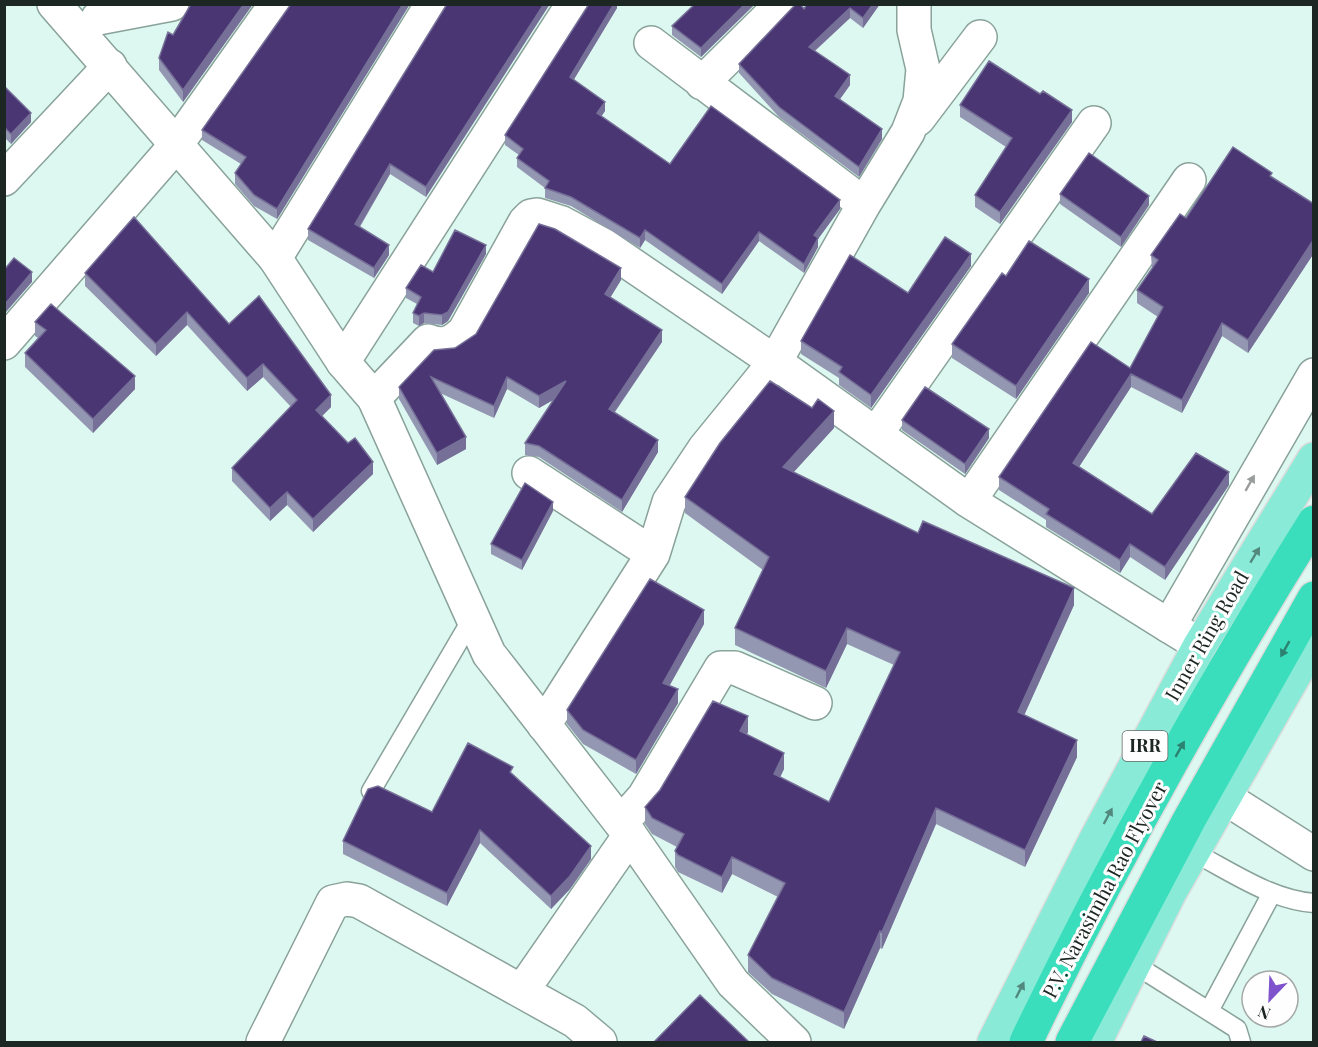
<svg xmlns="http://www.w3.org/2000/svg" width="1318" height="1047" font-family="'Playfair Display',serif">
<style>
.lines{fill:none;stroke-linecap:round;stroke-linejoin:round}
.service-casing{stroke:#89a29a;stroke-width:21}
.minor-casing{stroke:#89a29a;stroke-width:36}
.tertiary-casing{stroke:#89a29a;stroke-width:36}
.primary-casing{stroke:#dbdcdc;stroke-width:36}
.motorway-casing{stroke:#dbdcdc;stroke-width:36}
.service{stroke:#fff;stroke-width:18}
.minor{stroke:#fff;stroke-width:33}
.tertiary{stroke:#fff;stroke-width:33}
.primary{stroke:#89ebd7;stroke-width:33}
.motorway{stroke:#3bdebc;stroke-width:33}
.wall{fill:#9497b2}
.shaded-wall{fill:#767098}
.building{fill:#4a3673;stroke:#767098;stroke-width:1.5}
.oneway{fill:#999d9c}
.oneway2{fill:#52887d}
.oneway3{fill:#2c8270}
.labels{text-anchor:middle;stroke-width:6;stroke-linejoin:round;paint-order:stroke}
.shield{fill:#fefefe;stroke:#606765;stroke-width:1.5}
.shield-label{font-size:18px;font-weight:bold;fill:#1c2623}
.street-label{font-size:20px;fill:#1c2623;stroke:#fefefe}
</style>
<rect width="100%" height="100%" fill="#ddf8f0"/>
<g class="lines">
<defs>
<path id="service" d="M371,791l102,-174
M1193,852c37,19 78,48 121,51
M1134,964l103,65 4,13
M1209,1011l63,-118"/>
<path id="minor" d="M98,18l74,-14
M651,43l213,161
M702,83l80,-79
M918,119l62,-82
M4,179l106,-113
M275,258l157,-254
M4,343l172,-198 100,-141
M343,362l230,-358
M374,398l54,-57c17,6 23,2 36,-9l61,-110 6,-6 6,-1 25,8 41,22 172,117 194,139 200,125
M876,434l218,-311
M529,473l124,81
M969,501l220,-321
M544,725l109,-171 16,-52 36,-54 70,-86 89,-158 44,-72 12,-31 3,-32 -9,-39v-26
M1224,797l90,57
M621,823l23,-26 77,-129h14l80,35
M522,991l108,-156
M263,1042l70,-140 14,-3 12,2 216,120 25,21"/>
<path id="tertiary" d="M54,4l221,254 68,104 31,36 115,256 141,181 103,148 61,59
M1200,645l-31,-19 145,-251"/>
<path id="primary" d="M994,1042l102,-203 104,-194 114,-186
M1095,1042l75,-150 144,-251"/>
<path id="motorway" d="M1026,1042c85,-178 183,-352 288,-520
M1072,1042l117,-222 125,-222"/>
</defs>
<!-- service casing -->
<use href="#service" class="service-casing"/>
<!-- minor casing -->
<use href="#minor" class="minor-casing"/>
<!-- tertiary casing -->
<use href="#tertiary" class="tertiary-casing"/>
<!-- primary casing -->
<use href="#primary" class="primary-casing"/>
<!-- motorway casing -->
<use href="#motorway" class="motorway-casing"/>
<!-- service -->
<use href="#service" class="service"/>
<!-- minor -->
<use href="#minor" class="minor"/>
<!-- tertiary -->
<use href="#tertiary" class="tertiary"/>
<!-- primary -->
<use href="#primary" class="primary"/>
<!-- motorway -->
<use href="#motorway" class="motorway"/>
</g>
<!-- wall -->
<path class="wall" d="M191,4h62l-70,98 -24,-32v-12z
M291,4h119l-133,215 -23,-13 -19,-22v-11l6,-9 -39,-24v-10z
M447,4l-21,193 -36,-23 -30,53 29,28 -15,23 -66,-38v-11z
M617,4v4l-43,71 31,32 -4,5 69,48 170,45 -22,30v8l-14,26 -45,-32 -37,53 -77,-54 -5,8 -69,-42 -26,-8v-10l-28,-21v-9l2,-3 -14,-10v-10z
M695,4h60l-54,53 -29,-22v-9z
M807,4h73l-17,24 -13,-10 -35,33 35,34 -10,14 42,40 -23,38 -80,-60 -40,-44v-9l65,-55z
M4,86l27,36 -20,22 -7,-7z
M960,105l112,17 -72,102 -25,-17v-12l31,-48 -46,-30z
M1272,177l42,27v49l-66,100 -26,-17 -40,77 -51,-26 -52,80 73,47 77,-29 -64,95 -35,-23 -10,16 -74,-46v-7l-47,-30v-13l131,-109 28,-51 -21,-14v-13l15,-21 -1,-14z
M1060,194l89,11 -28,42 -61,-43z
M486,254l-38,67 -6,4 -18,-2 -5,3 -6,-3v-10l4,-9 -11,-6v-10l27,-16z
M971,266l-100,142 -32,-23v-7l-38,-24v-13z
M85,273l144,51 102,83 -9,9 51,58 -60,58 -26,-27 -17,16 -38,-40v-13l59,-61 -28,-30 -16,14 -60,-66 -31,31 -71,-70z
M1006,276l83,17 -73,106 -64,-41v-14z
M621,280l-11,18 52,44 -47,70 43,40 -36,60 -83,-55 -14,-2v-12l29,-44 -15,9 -32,-19 -13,29 -54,-25 26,56 -29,16 -38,-66v-12l56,-39z
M35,322l100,67 -42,44 -68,-66v-14l13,-15 -3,-2z
M902,420l87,18 -24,36 -63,-44z
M834,428l-41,44 125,61 156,72 -50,110 53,42 -52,110 -89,-43 -54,125 -2,-1 -36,81 -72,-35 -24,-22v-17l30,-58 -46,-23 -10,19 -44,-21 -3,-5v-16l2,-4 -25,-13 -7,-10v-17l103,-75 -1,2 37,35 -4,8 49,25 65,-137 -47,-21 -21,44 -91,-43v-17l28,-58 -78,-57v-16z
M553,511l-31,59 -31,-16v-10z
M704,624l-34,61 8,18 -42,71 -53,-30 -16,-20v-14z
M513,775l78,84 -21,30 -19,20 -71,-66 -33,63 -104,-52v-13l89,-29z"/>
<!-- shaded-wall -->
<path class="shaded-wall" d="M244,4h9l-70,98v-12z
M403,4h7l-133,215v-10z
M544,4h6l-124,193v-10z
M614,4h3v4l-47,78v-9z
M745,4h10l-54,53v-9z
M873,4h7l-17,24v-10z
M850,8v10l-41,38v-9z
M850,75v10l-15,21v-10z
M605,102v9l-8,12v-10z
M1072,110v12l-72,102v-12z
M31,113v9l-20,22v-10z
M882,129v10l-23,38v-10z
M390,164v10l-35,60v-10z
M1149,196v9l-28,42v-10z
M840,200v9l-22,30v8l-14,26v-9l10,-29z
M645,230v10l-5,8v-10z
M759,232v9l-37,53v-10z
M1314,239v14l-66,100v-13z
M389,245v10l-15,23v-10z
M486,245v9l-38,67 -6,4v-10z
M971,254v12l-100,142v-13z
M621,268v12l-16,26v-12z
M32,272v10l-26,30v-9z
M1089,279v14l-73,106v-13z
M187,312v13l-31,31v-12z
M424,313v10l-5,3v-10z
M1222,323v13l-40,77v-13z
M662,330v12l-53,78v-11z
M263,364v13l-16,14v-13z
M1131,374v13l-58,89v-13z
M135,376v13l-42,44v-14z
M507,377v12l-13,29v-12z
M566,381v12l-27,15v-12z
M331,395v12l-15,15v-12z
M834,411v17l-51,56v-17z
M989,429v9l-24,36v-10z
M466,437v12l-29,16v-12z
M658,440v12l-36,60v-12z
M373,462v12l-60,58v-13z
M1229,472v13l-64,95v-13z
M287,492v13l-17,16v-13z
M553,502v9l-31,59v-10z
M1130,544v13l-10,16v-13z
M1074,588v17l-56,124v-17z
M704,610v14l-41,73v-14z
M847,628v16l-21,44v-17z
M678,689v14l-42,71v-14z
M748,716v16l-8,15v-16z
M1077,740v17l-52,110v-17z
M784,753v16l-10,21v-16z
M936,808v16l-54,125v-17z
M480,830v13l-33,63v-13z
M591,846v13l-21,30 -19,20v-13z
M732,857v17l-10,19v-16z
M880,931v17l-36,81v-17z"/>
<!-- building -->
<path class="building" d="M191,4h53l-61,86 -24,-32 9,-26 5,3z
M291,4h112l-126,205 -23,-14 -19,-22 11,-16 -44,-27z
M447,4h97l-118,183 -36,-23 -35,60 34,21 -15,23 -66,-39z
M589,4h25l-44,73 35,25 -8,11 73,51 41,-58 129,94 -26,35 4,3 -14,26 -45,-32 -37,52 -77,-54 -5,8 -69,-41 -26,-9 4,-7 -32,-23 6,-9 -18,-14z
M695,4h50l-44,44 -29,-22z
M796,4h4l4,5 3,-5h66l-10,14 -13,-10 -41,39 41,28 -15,21 47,33 -23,38 -80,-60 -40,-43z
M989,61l51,33 3,-3 29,19 -72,102 -25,-17 37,-57 -52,-33z
M4,86l27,27 -20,21 -7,-7z
M1233,147l39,26 -2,3 44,28v35l-66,101 -26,-17 -40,77 -51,-26 -58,89 79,51 44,-61 33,19 -64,95 -35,-23 -10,16 -74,-46 3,-5 -50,-32 92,-135 39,26 33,-61 -26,-17 21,-30 -7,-5 29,-41 6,4z
M1089,153l60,43 -28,41 -61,-43z
M134,217l95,107 30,-28 72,99 -15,15 32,33 7,-5 18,24 -60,57 -26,-27 -17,16 -38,-40 65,-68 -34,-36 -16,14 -60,-66 -31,32 -71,-71z
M539,224l16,5 66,39 -16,26 57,36 -53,79 49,31 -36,60 -83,-54 -14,-3 41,-62 -27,15 -32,-19 -13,29 -63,-29 35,60 -29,16 -38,-66 35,-37 21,-2 21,-14z
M455,230l31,15 -38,67 -6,3 -18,-2 -5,3 -6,-3 8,-16 -15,-9 15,-23 12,7z
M945,237l26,17 -100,141 -32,-23 3,-5 -41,-26 49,-86 58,38z
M1029,241l60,38 -73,107 -64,-42 50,-71 4,3z
M14,258l18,14 -26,31 -2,-1v-32z
M51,304l84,72 -42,43 -68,-66 21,-23 -11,-8z
M770,381l42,27 6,-9 16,12 -51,56 135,66 5,-12 151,67 -56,124 59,28 -52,110 -89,-42 -54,124 -2,-1 -36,81 -72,-34 -24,-23 37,-72 -53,-26 -10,20 -44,-22 -3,-4 9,-17 -32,-16 -7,-11 15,-17 53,-89 35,15 -8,15 44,22 -10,21 55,28 71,-150 -53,-24 -21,43 -91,-43 34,-71 -84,-60 35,-54z
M925,387l64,42 -24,35 -63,-44z
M525,483l28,19 -31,58 -31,-16z
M650,579l54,31 -41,73 15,6 -42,71 -53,-30 -16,-20z
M468,743l45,24 -3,5 81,74 -21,30 -19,20 -71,-66 -33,63 -104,-52 25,-52 10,-3 54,26z
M700,995l49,47h-95z
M1144,1036l13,6h-16z"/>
<!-- one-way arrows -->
<defs><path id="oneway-solid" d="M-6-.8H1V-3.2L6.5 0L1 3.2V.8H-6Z" transform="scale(1.5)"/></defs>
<use class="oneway" href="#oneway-solid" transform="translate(1250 483) rotate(-60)"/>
<g class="oneway2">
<use href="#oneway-solid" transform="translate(1255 555) rotate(-59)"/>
<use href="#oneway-solid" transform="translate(1108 816) rotate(-62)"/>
<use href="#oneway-solid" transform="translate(1020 990) rotate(-63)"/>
</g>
<g class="oneway3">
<use href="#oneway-solid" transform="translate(1285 649) rotate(119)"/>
<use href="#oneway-solid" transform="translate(1180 749) rotate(-60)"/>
</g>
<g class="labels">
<!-- shield labels -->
<rect class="shield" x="1122.5" y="731" width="45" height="30" rx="4.5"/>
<g class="shield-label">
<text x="1145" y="752">IRR</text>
</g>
<!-- street labels -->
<g class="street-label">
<text transform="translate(1207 636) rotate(-60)" y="7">Inner Ring Road</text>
<text transform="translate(1105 890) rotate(-62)" y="7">P.V. Narasimha Rao Flyover</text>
</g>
</g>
<!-- border -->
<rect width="1318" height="1047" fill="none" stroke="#1c2623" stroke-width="12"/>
<!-- north arrow -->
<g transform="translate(1270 999) rotate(203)"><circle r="28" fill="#fefefe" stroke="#a4a8a6" stroke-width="1.5"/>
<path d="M0-4.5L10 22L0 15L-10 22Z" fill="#7f53cc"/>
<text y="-9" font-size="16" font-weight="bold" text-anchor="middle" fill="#1c2623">N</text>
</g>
</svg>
